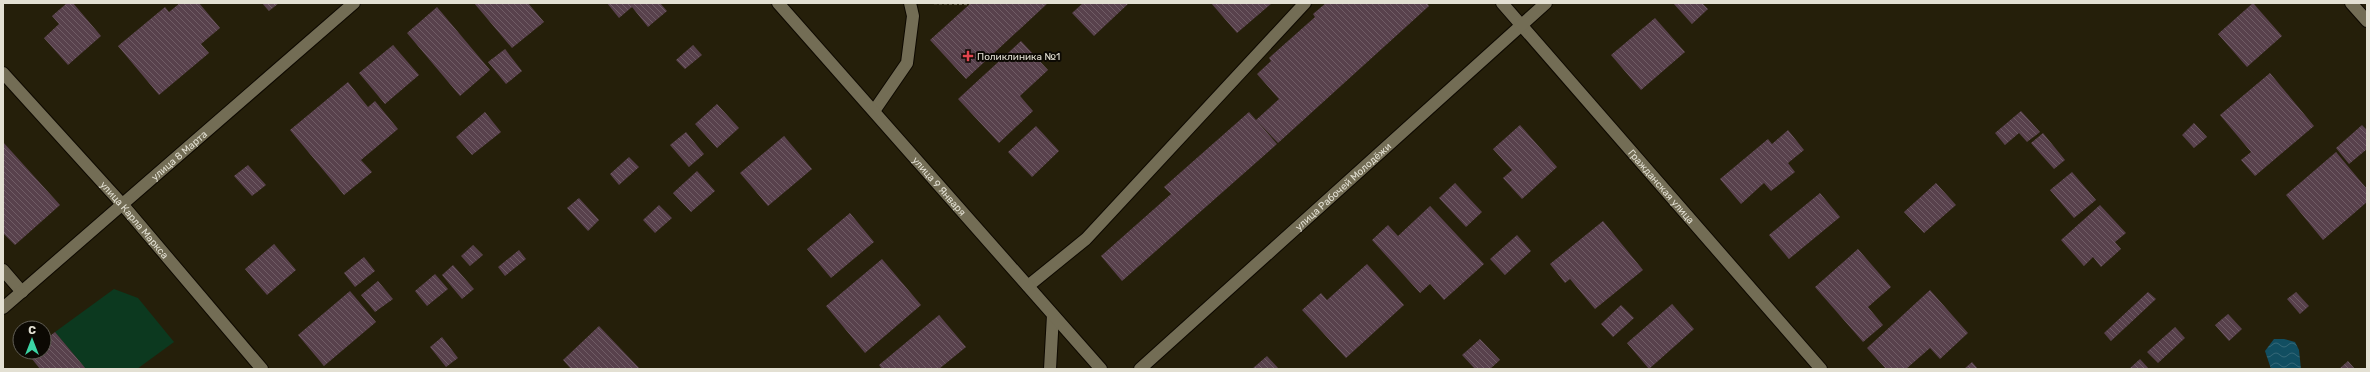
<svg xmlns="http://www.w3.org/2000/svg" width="2370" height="372" font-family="Rubik,sans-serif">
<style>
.green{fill:#0c391f}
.water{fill:url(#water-waves)}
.building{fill:url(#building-back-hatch)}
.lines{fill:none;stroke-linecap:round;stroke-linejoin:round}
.lane-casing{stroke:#0e0900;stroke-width:14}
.street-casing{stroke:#0e0900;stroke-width:14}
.secondary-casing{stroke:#0e0900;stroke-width:14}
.path{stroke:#6b6654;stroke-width:2.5;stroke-dasharray:3 2;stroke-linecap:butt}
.lane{stroke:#736d55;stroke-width:12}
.street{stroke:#736d55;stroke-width:12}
.secondary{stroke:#736d55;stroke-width:12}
.health-dot{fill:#e0444e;stroke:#0c0903;stroke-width:1.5}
.labels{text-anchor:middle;stroke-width:4;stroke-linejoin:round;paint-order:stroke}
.poi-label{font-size:10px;fill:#e3e0d3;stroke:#0c0903;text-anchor:start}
.street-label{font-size:10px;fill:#e3e0d3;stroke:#0c0903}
</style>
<defs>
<pattern id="water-waves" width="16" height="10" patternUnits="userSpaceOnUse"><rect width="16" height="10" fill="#114e61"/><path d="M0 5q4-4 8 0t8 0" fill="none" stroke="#346777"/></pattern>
<pattern id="building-back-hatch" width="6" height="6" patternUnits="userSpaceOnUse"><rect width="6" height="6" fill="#58414c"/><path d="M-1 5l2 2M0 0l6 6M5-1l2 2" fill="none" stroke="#705c65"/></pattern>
</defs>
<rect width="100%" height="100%" fill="#251f0a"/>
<!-- green -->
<path class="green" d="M114,289l24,9 36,44 -37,27h-51l-31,-37z"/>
<!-- water -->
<path class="water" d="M2274,339h10l11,3 4,8 2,19h-30l-6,-18z"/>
<!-- building -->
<path class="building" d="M67,3h6l28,33 -33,29 -24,-27 15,-14 -7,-8z
M180,3h19l21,25 -19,16 8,9 -50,42 -41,-49 47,-39 4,5z
M262,3h17l-10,8z
M474,3h54l16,19 -32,26z
M607,3h53l7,8 -19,16 -16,-20 -13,11z
M971,3h77l-82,76 -36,-39z
M1083,3h46l-35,33 -22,-23z
M1211,3h61l-35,30z
M1326,3h101l2,3 -151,137 -22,-23 23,-21 -22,-25 14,-13 -2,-3 46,-41 -2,-3z
M1673,3h29l6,6 -16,15z
M2253,3l29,33 -35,31 -29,-33z
M437,7l53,63 -30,26 -53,-63z
M1655,18l30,34 -44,38 -30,-35z
M1021,41l27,29 -28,26 13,15 -34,32 -41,-44z
M393,45l26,30 -34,29 -26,-31z
M693,45l9,10 -17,14 -9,-9z
M505,49l17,22 -16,13 -18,-22z
M2270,73l44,53 -59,50 -14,-16 10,-8 -31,-37z
M348,82l20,25 7,-6 23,28 -37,31 11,12 -28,23 -54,-65z
M717,104l22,24 -22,20 -22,-24z
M2021,111l19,21 -13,10 -8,-9 -14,12 -10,-12z
M485,112l16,20 -29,23 -16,-18z
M1249,112l28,32 -155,137 -21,-25 70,-62 -7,-7z
M2194,123l13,14 -13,11 -12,-13z
M1520,125l37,42 -35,32 -19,-21 9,-8 -19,-21z
M2362,125l5,5v19l-18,15 -13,-16z
M1036,126l23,25 -27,26 -24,-25z
M1788,130l16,20 -16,13 7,9 -24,19 -7,-8 -23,21 -21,-25 48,-40 4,5z
M686,132l18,22 -15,13 -19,-22z
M2043,133l22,27 -11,9 -23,-26z
M784,136l28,33 -44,37 -28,-33z
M3,142l57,63 -45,40 -12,-12z
M2336,152l31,37v13l-44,38 -37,-45z
M629,157l10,10 -20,18 -9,-11z
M248,165l18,20 -14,11 -18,-20z
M697,171l18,20 -24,21 -18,-19z
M2072,172l24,28 -22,18 -24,-28z
M1455,183l27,29 -16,15 -27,-29z
M1936,183l20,22 -32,28 -20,-21z
M1820,193l20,24 -51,42 -20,-24z
M579,198l20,22 -11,11 -21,-23z
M659,205l13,13 -17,15 -12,-13z
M2100,205l26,28 -11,9 6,7 -20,18 -8,-10 -9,9 -23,-26z
M1430,206l54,58 -40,36 -14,-16 -10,9 -48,-53 16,-15 10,11z
M850,213l24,29 -43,36 -24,-29z
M1603,221l40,49 -48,39 -25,-30 -5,4 -15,-19z
M1517,235l14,16 -26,24 -15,-16z
M274,244l22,26 -29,25 -22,-26z
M473,245l10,10 -13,11 -9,-10z
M1858,249l33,38 -23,20 15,18 -20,17 -48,-55z
M519,250l7,9 -21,17 -7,-9z
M364,257l11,14 -20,16 -11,-14z
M882,259l39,46 -56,48 -39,-47z
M1367,264l37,41 -58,53 -44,-48 19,-17 6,7z
M453,265l21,24 -12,10 -20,-24z
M435,274l13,15 -21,17 -12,-15z
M378,281l15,18 -18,13 -14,-17z
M1930,290l38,43 -28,26 -10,-11 -24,21h-20l-19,-21z
M350,291l26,31 -52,44 -26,-31z
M2148,292l8,7 -45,42 -7,-8z
M2296,292l13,14 -9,8 -13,-15z
M1672,304l22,25 -45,40 -22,-26z
M1621,305l13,13 -21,19 -12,-13z
M2228,314l14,15 -13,12 -14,-16z
M939,315l27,32 -27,22h-57l-3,-4z
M599,326l41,43h-69l-8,-9z
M2175,327l10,11 -27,25 -11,-11z
M55,332l31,37h-46l-12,-15 3,-2h13v-11z
M442,337l16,21 -12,9 -16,-20z
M1480,339l20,21 -10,9h-15l-13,-14z
M1267,356l12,13h-27z
M2140,359l9,10h-20z
M2348,361l7,8h-16z
M1972,362l6,7h-14z"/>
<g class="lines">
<defs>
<path id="lane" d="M874,111l33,-48 6,-47 -3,-13
M3,270l19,22
M1028,286l58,-47 219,-236"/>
<g id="street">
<path id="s1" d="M1502,3l319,366"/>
<path id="s2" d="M3,308l351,-305"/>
<path d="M1050,369l3,-54"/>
<path id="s3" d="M1140,369l406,-366"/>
</g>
<g id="secondary">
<path id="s4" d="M778,3l323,366"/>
<path d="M2351,3l16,18"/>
<path id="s5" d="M3,73l119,131 140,165"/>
</g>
</defs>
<!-- lane casing -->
<use href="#lane" class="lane-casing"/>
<!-- street casing -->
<use href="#street" class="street-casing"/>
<!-- secondary casing -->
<use href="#secondary" class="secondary-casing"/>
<!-- path -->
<path class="path" d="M934,3l36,1"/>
<!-- lane -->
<use href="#lane" class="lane"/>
<!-- street -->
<use href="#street" class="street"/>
<!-- secondary -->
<use href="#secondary" class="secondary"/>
</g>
<!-- markers -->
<path class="health-dot" d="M966 50h4v4h4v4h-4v4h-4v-4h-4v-4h4z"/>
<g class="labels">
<!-- poi labels -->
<g class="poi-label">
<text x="977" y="60">Поликлиника №1</text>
</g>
<!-- street labels -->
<g class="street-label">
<text dy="4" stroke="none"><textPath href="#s2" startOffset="233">улица 8 Марта</textPath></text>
<text dy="4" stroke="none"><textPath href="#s4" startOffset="244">улица 9 Января</textPath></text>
<text dy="4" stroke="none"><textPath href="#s3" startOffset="273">улица Рабочей Молодёжи</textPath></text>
<text dy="4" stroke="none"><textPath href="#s1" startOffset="243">Гражданская улица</textPath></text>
<text dy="4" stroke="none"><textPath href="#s5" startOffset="197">улица Карла Маркса</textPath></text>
</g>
</g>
<!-- border -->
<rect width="2370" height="372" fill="none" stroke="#e3e0d3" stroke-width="8"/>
<!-- north arrow -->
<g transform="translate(32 340)"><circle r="19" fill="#0c0903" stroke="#625f56"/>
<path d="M0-3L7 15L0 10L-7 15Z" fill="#3bd4a4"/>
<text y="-6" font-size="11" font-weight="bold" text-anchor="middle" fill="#e3e0d3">С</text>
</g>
</svg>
